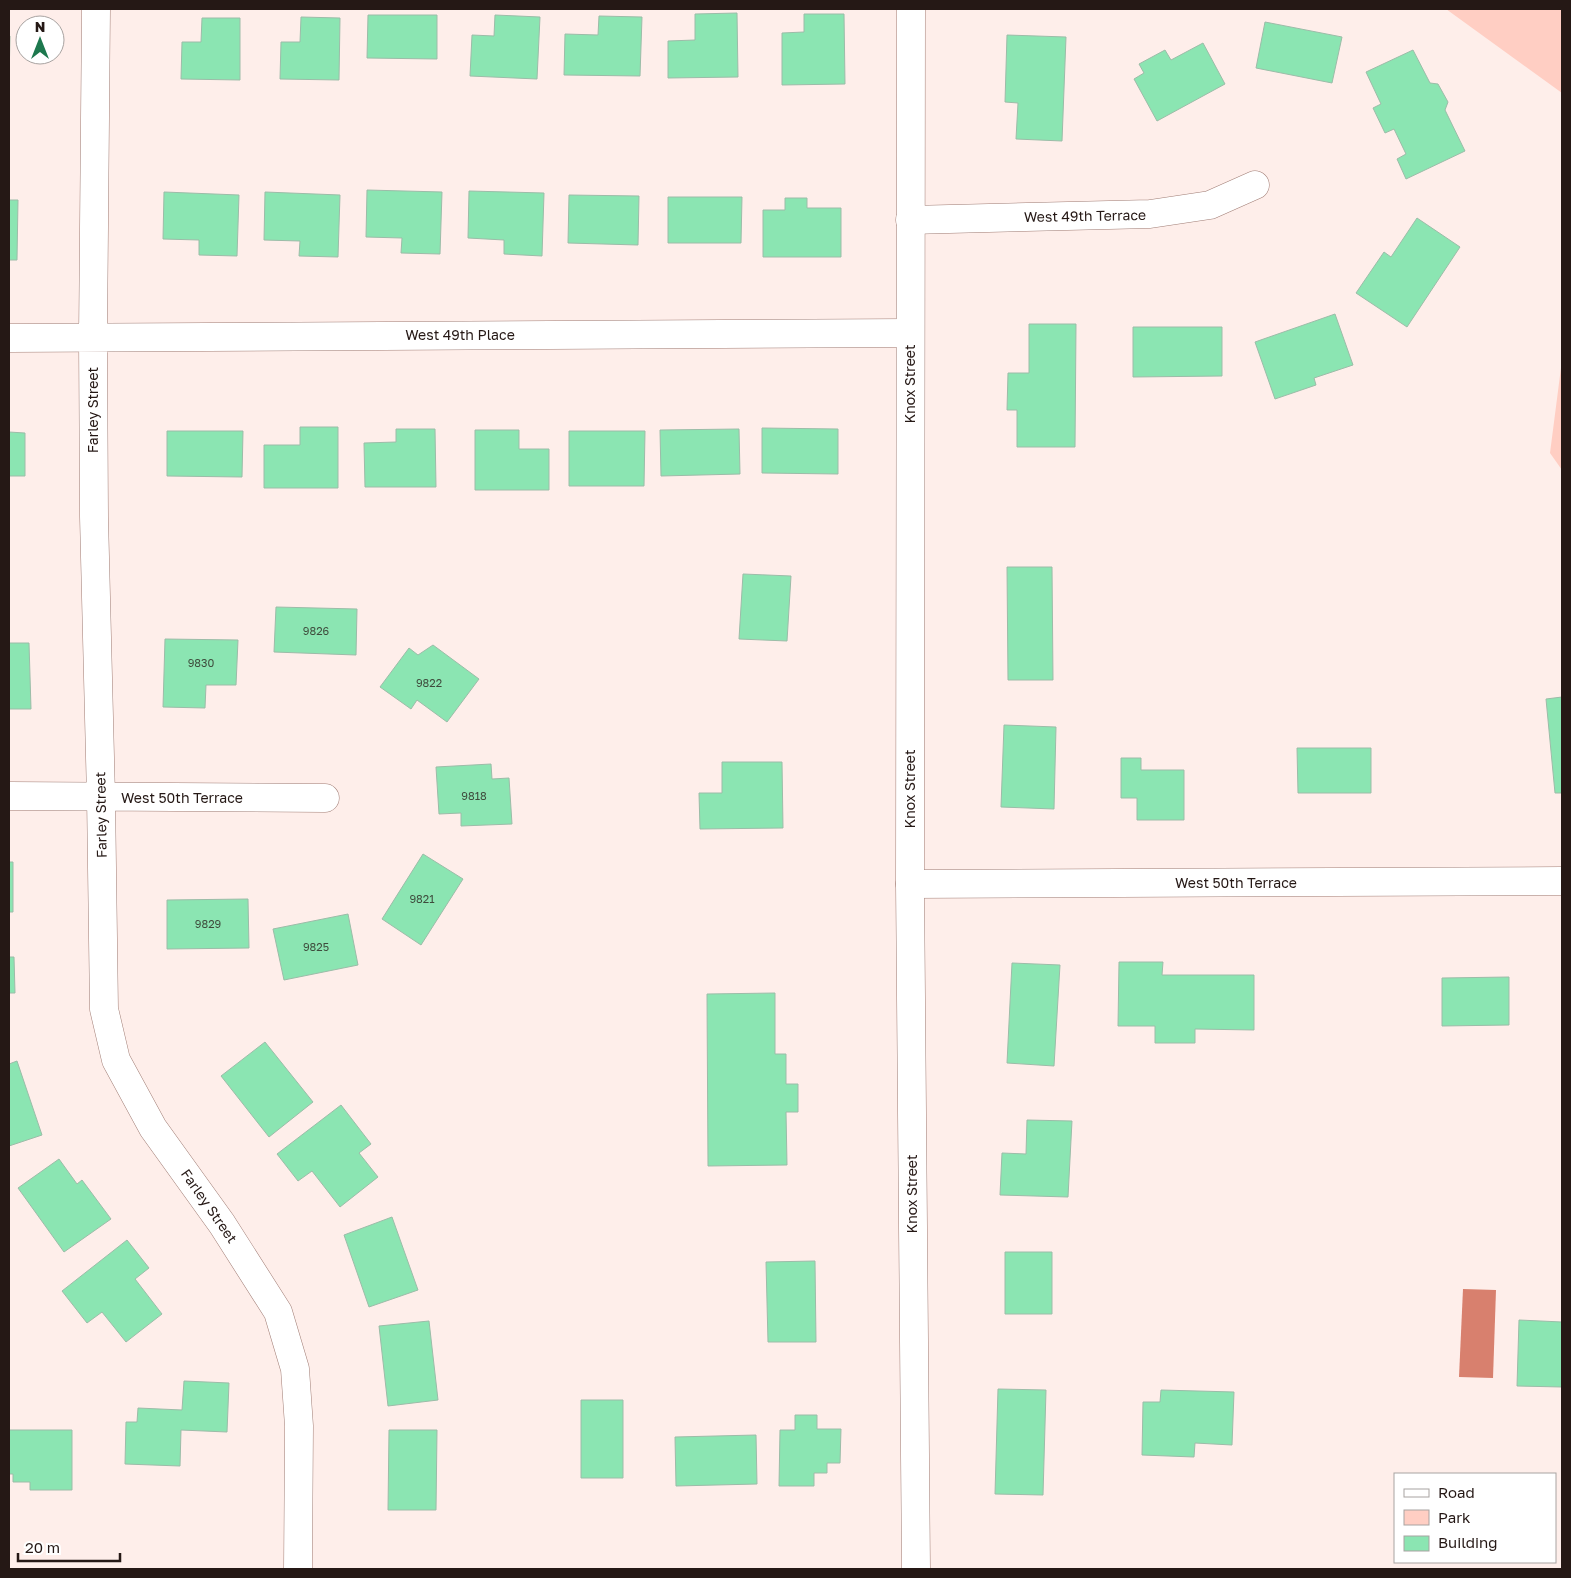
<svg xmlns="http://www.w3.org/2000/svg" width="1571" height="1578" font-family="'Golos Text',sans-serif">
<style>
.green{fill:#ffcec3}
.water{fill:#d8806e}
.building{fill:#8be5b2;stroke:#9cbca8}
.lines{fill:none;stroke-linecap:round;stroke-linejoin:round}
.minor-casing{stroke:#a07d75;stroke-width:29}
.tertiary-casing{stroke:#a07d75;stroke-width:29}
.minor{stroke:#fff;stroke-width:28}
.tertiary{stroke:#fff;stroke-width:28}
.labels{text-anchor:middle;stroke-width:5;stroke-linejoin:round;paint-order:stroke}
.number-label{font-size:11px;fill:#3e4b3c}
.street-label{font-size:14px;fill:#251815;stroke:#fff}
</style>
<rect width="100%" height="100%" fill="#feeeea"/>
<!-- green -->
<path class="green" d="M1446,9h116v84z
M1562,360v110l-12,-17z"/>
<!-- water -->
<path class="water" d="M1463,1289l33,1 -3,88 -34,-1z"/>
<!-- building -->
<path class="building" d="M737,13l1,64 -70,1v-37l27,-1v-26z
M804,14h40l1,70 -63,1v-52l22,-1z
M368,15h69v44l-70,-1z
M495,15l45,2 -3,62 -67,-3 2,-41 22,1z
M599,16l43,1 -2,59 -76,-1 1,-41 33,1z
M301,17l39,1 -1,62 -59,-1 1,-37h19z
M202,18h38v62l-59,-1 1,-37h19z
M1265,22l77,15 -10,46 -76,-15z
M1007,35l59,2 -4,104 -46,-2 2,-36 -13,-1z
M9,36h1l-1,43z
M1203,43l22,41 -68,37 -23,-42 10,-6 -5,-9 26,-14 6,10z
M1413,50l17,33 8,1 10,18 -3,8 20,41 -59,28 -9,-20 9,-5 -12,-25 -9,4 -12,-25 8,-4 -15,-32z
M367,190l75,2 -2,62 -39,-1 1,-15 -36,-1z
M469,191l75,2 -2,63 -38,-2v-14l-36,-2z
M164,192l75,3 -2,61 -38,-1v-15l-36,-1z
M265,192l75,3 -2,62 -39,-1 1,-15 -36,-1z
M569,195l70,1 -1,49 -70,-2z
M668,197h74l-1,46h-73z
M785,198h22v10h34v49h-78v-47h22z
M9,200h9l-1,60h-8z
M1417,218l43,29 -53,80 -51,-34 28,-41 7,5z
M1335,314l18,51 -39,13 2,7 -41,14 -20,-57z
M1029,324h47l-1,123h-58v-37h-10l1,-37h21z
M1133,327h89v49l-89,1z
M300,427h38v61h-74v-43h36z
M762,428l76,1v45l-76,-1z
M396,429h39l1,58h-71l-1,-44 32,-1z
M739,429l1,45 -79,2 -1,-46z
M475,430h44v19h30v41h-74z
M167,431h76l-1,46 -75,-1z
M569,431h76l-1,55h-75z
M9,432l16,1v43h-16z
M1007,567h45l1,113h-45z
M743,574l48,2 -4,65 -48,-2z
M276,607l81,2 -1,46 -82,-3z
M165,639l73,1 -2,45h-30l-1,23 -42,-1z
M9,643h20l2,66h-22z
M433,645l46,34 -32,43 -30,-22 -6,9 -31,-22 29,-39 9,7z
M1562,697v96h-7l-9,-94z
M1004,725l52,2 -2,82 -53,-2z
M1297,748h74v45h-73z
M1121,758h20v12h43v50h-47v-22h-16z
M722,762h60l1,66 -83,1 -1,-36h23z
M491,764l1,15 17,-1 3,46 -51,2v-13l-22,1 -3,-47z
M423,854l40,25 -42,66 -39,-26z
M9,862h4v50h-4z
M248,899l1,49 -82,1v-49z
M348,914l10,51 -74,15 -11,-51z
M9,957h5l1,36h-6z
M1119,962h44l-1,13h92v55l-59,-1v14h-40v-17h-37z
M1012,963l48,2 -6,101 -47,-3z
M1509,977v48l-67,1v-48z
M775,993v61h11v30h12v28h-12l1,53 -79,1 -1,-172z
M265,1042l48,60 -44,35 -48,-61z
M17,1061l25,74 -33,11v-82z
M341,1105l30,39 -12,9 19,24 -38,30 -28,-36 -14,10 -21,-27z
M1027,1120l45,1 -4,76 -68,-2 2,-42 24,1z
M59,1159l18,25 5,-4 29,39 -47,33 -46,-64z
M392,1217l26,73 -49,17 -25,-72z
M127,1240l22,28 -14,11 27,35 -36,28 -24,-30 -15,11 -25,-32z
M1005,1252h47v62h-47z
M815,1261l1,81h-48l-2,-80z
M1519,1320l43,2v65l-45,-1z
M429,1321l9,79 -50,6 -9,-80z
M184,1381l45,2 -2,49 -46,-2 -1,36 -55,-2 1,-42h11l1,-14 44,2z
M998,1389l48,1 -3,105 -48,-1z
M1161,1390l73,2 -2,53 -37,-2 -1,14 -52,-2 1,-53h17z
M581,1400h42v78h-42z
M795,1415h22v14h24l-1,34h-13v10h-13v13h-35l1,-56h15z
M9,1430h63v60h-42v-8h-17v-8h-4z
M389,1430h48l-1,80h-48z
M756,1435l1,49 -81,2 -1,-49z"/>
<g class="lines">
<defs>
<path id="minor" d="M96,9l-3,328 1,180 7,280 3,212 12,51 37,68 69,96 56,88 17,57 4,57 -1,143
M910,220l240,-6 60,-9 45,-20
M9,338l901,-5
M9,796l316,2
M910,884l652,-3"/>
<path id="tertiary" d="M911,9l-1,875 6,685"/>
</defs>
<!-- minor casing -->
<use href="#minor" class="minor-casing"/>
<!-- tertiary casing -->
<use href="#tertiary" class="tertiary-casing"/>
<!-- minor -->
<use href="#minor" class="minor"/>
<!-- tertiary -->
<use href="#tertiary" class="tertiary"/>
</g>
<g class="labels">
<!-- number labels -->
<g class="number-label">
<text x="316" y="635">9826</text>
<text x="201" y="667">9830</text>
<text x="429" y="687">9822</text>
<text x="474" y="800">9818</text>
<text x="422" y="903">9821</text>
<text x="208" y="928">9829</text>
<text x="316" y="951">9825</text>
</g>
<!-- street labels -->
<g class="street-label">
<text transform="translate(1085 216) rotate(-1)" y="5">West 49th Terrace</text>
<text x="460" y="340">West 49th Place</text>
<text transform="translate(910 384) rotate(-90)" y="5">Knox Street</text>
<text transform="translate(93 410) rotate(-90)" y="5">Farley Street</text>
<text transform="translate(910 789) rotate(-90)" y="5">Knox Street</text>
<text x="182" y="803">West 50th Terrace</text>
<text transform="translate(101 815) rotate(-91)" y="5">Farley Street</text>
<text x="1236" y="888">West 50th Terrace</text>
<text transform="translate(912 1194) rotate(-90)" y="5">Knox Street</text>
<text transform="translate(209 1206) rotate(55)" y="5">Farley Street</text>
</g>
</g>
<!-- border -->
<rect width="1571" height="1578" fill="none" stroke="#251815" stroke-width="20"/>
<!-- legend -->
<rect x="1394" y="1473" width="162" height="90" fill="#ffffff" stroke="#a8a3a1"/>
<rect x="1404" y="1489" width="25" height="8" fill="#ffffff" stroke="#a8a3a1"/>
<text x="1438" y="1498" font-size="15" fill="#251815">Road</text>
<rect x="1404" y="1510" width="25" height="15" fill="#ffcec3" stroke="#a8a3a1"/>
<text x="1438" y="1523" font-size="15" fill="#251815">Park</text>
<rect x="1404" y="1536" width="25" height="15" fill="#8be5b2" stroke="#a8a3a1"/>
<text x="1438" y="1548" font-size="15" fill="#251815">Building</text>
<!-- north arrow -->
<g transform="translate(40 40)"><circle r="24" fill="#ffffff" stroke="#a8a3a1"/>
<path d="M0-4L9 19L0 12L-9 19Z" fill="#1d784e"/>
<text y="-8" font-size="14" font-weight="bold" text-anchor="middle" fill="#251815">N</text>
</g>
<!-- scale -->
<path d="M18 1553v8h102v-8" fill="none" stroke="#251815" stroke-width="2.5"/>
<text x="25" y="1553" font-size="15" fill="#251815" stroke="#ffffff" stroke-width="4" paint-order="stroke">20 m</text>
</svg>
